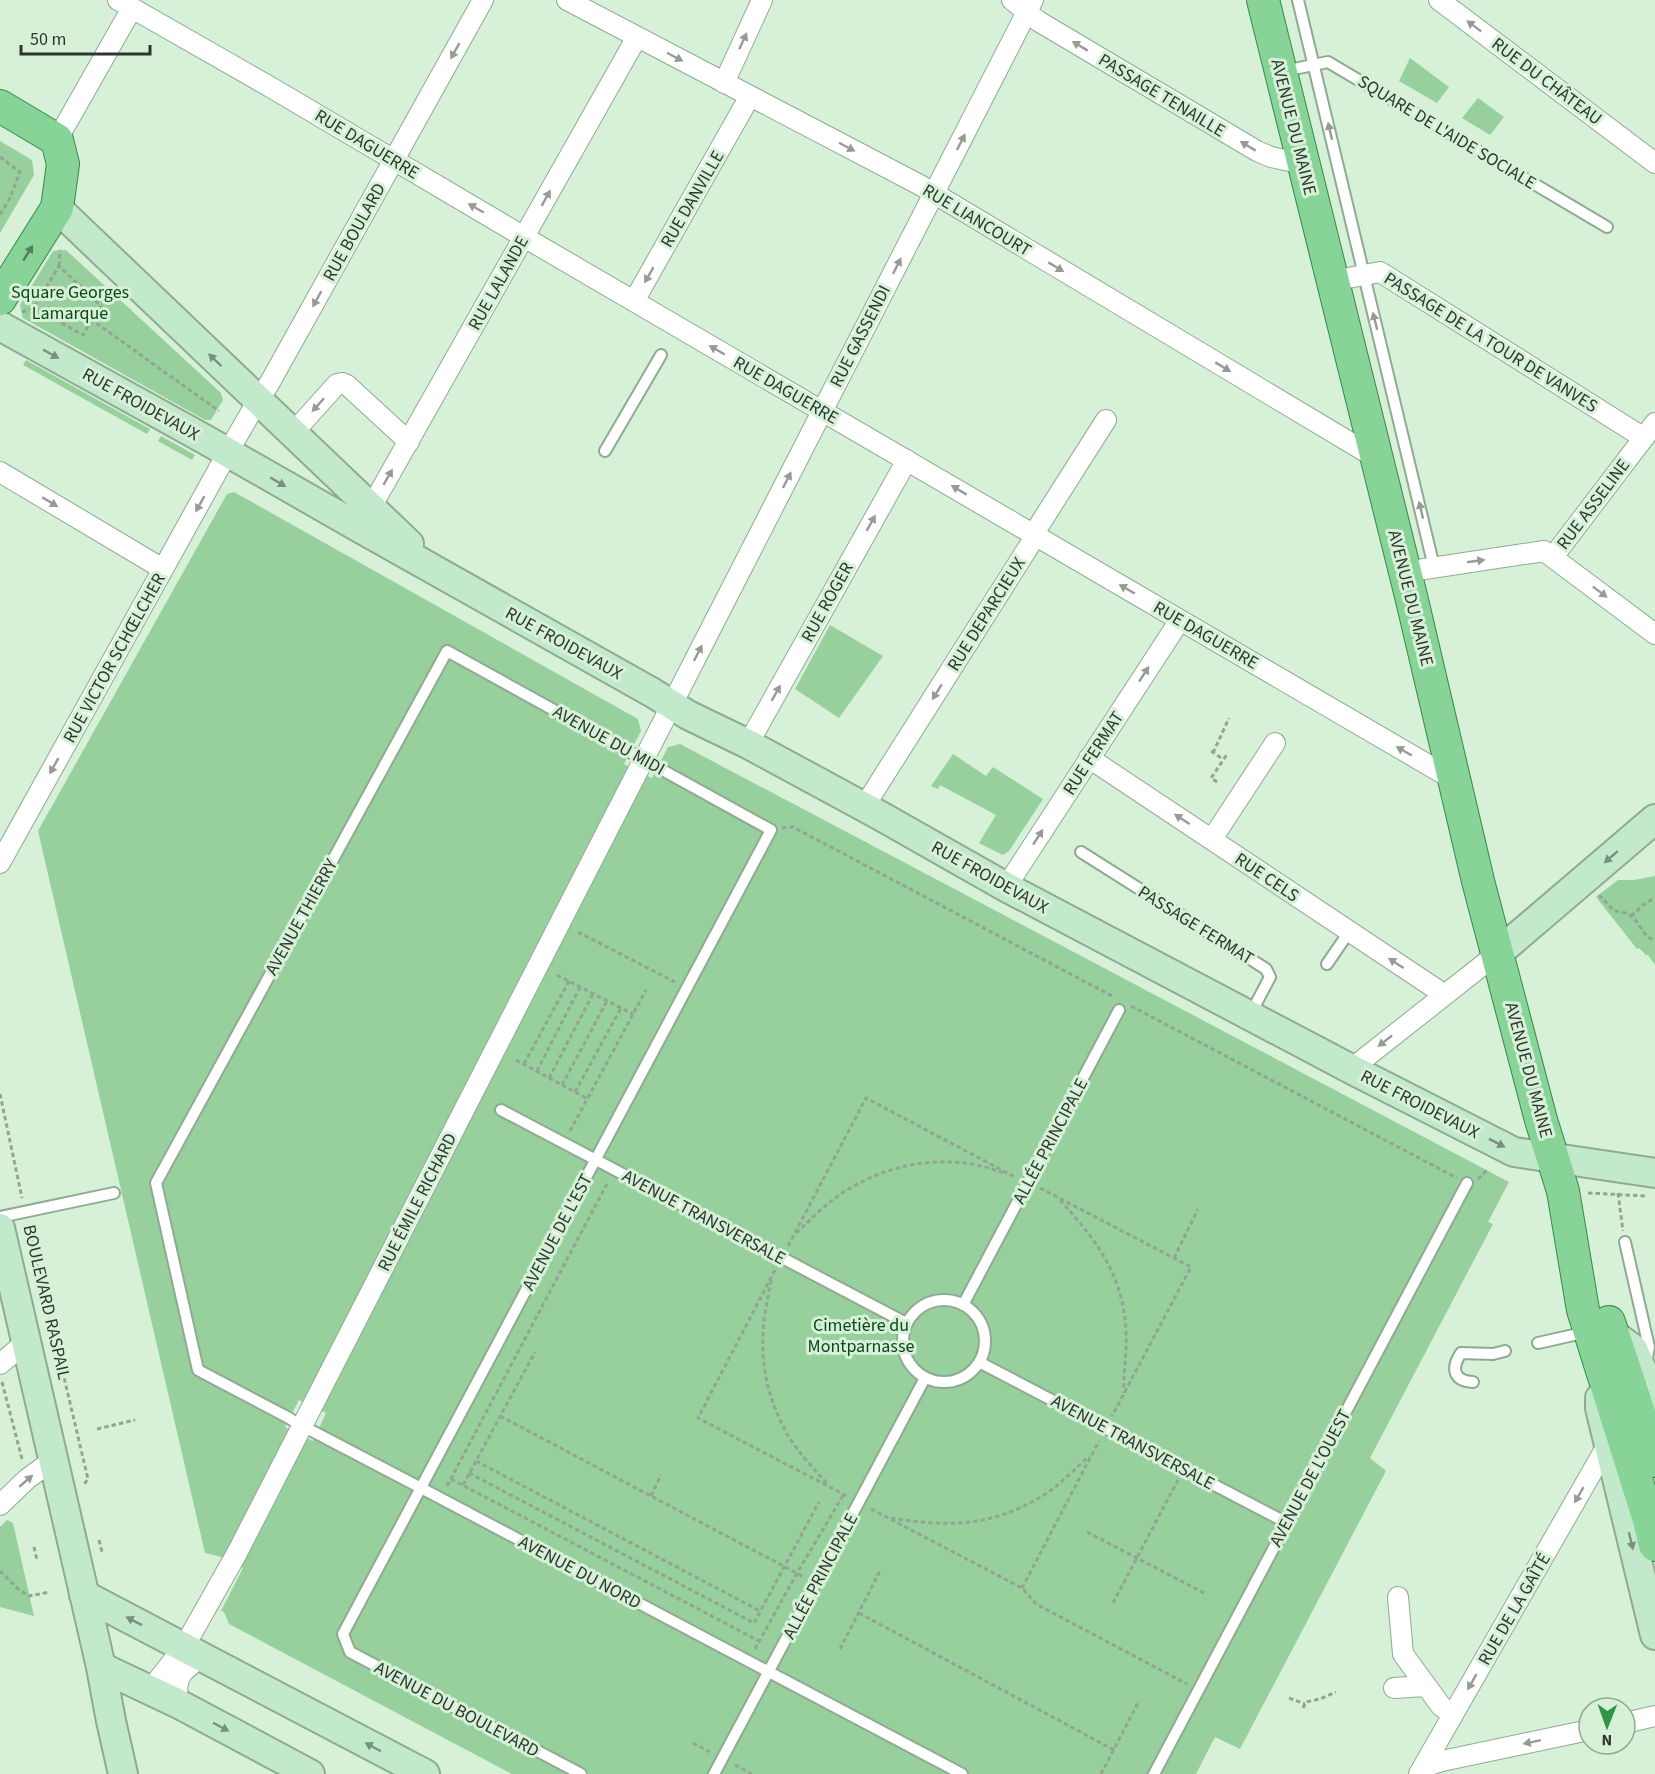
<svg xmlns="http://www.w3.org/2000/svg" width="1655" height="1774" font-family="'Source Sans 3',sans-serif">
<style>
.green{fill:#97d09d}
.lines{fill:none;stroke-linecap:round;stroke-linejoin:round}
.lane-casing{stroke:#90aa92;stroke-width:14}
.street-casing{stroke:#90aa92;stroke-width:22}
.secondary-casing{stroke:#90aa92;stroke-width:32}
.primary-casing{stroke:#348947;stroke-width:34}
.path{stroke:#91a593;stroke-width:3;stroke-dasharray:4.5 3;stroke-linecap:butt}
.lane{stroke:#fff;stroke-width:10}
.street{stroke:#fff;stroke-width:20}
.secondary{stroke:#c3e9cc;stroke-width:28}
.primary{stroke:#87d398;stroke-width:32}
.oneway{fill:#969b96}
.oneway2{fill:#567d5e}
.oneway3{fill:#78907d}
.labels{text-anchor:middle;stroke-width:6;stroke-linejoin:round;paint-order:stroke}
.street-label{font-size:18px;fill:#2d372e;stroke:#d6f1d8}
.park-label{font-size:18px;fill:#0c471b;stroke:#d6f1d8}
</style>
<rect width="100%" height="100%" fill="#d6f1d8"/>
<!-- green -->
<path class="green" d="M1410,58l39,29 -12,16 -38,-22z
M1478,98l26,19 -14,18 -28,-17z
M0,141l32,19 2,15 -34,58z
M66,250l155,143 2,7 -12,20h-6l-182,-102 -3,-13 33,-54z
M26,360l124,69 -3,5 -124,-69z
M161,436l34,19 -3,5 -34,-19z
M234,492l404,227 3,12 -17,33 8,5 -325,635 -8,-4 -14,27 7,4 -65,129 -9,-4 -13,-3 -167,-722 189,-337z
M830,625l53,31 -44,62 -44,-29z
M680,744l829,438 -21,40 5,2 -123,234 16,13 -146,278 -25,-12 -19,37h-684l-283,-150 -5,-12 -3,-1 22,-43 -4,-3 66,-128 8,4 13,-28 -8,-4 325,-635 9,4 16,-31z
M953,754l33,22 7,-9 50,32 -34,52 -6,4 -24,-12 17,-28 -56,-30 -2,4 -7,-3z
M1655,876v89l-7,-10h-2l-7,-7 -2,1 -41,-52 22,-17h16z
M7,1520l6,3 21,93 -34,-9v-80z"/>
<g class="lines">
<defs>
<path id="lane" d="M1298,0l136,567
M1284,71l44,-9 279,165
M605,451l56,-96
M1081,852l185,117 4,8 -20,38
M1327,964l22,-32
M501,1110l405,213
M0,1217l114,-24
M1625,1242l24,105 -3,16
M903 1341a41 41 0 1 1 82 0a41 41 0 1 1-82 0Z
M963,1305l156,-295
M1538,1343l49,-11
M979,1362l308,161
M1473,1382c-20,-1 -22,-14 -12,-29l32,1 12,-3
M581,1774l-231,-122 -7,-18c142,-268 286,-536 428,-804l-324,-179 -291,532 42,187 91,48 6,4 126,66 19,10 522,276
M714,1774l211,-396
M1154,1774l313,-591"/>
<path id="street" d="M118,0l154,88 264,156 918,536
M567,0l353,185 456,273
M1012,0l26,21 219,130 14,6 32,7
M1439,0l216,163
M724,83l38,-83
M57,140l75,-132
M1332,281l48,-9 264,166
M634,301l116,-205
M293,433l44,-49 5,-1 5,2 62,57
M0,472l163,97
M365,518l272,-481
M1553,557l102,-134
M1405,572l139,-21 111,83
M748,744l159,-284
M1089,758l356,237
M864,807l167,-264 7,-16 68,-107
M1212,839l63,-96
M0,863l228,-411 30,-52 11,-16 214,-384
M1006,887l174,-267
M1351,1069l147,-116
M0,1364l26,-22
M0,1505l27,-26 26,-19
M1398,1597l5,57 38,52 12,9
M1394,1688l31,-2
M150,1690l34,-43 53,-94 796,-1553
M177,1703c-1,-28 3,-30 24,-46
M1625,1723l30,-7
M1423,1767l19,-6 147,-31
M1419,1774l189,-330"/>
<path id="secondary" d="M57,208l352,336
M0,326l206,114 154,88 293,165 35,22 60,29 131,71 127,72 345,182 163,83 141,21
M1498,953l157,-134
M0,1228l101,439 10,54 12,53
M1613,1334l20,15 22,52
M1600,1398v10l55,227
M84,1595l341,179
M101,1667l76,36 133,71"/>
<path id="primary" d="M1263,0l148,596 67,285 63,239 22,71 20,119 66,210 6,25
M0,106l57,34 6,24 -6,44 -57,91
M1609,1322l46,139"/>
</defs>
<!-- lane casing -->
<use href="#lane" class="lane-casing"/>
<!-- street casing -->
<use href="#street" class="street-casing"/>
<!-- secondary casing -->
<use href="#secondary" class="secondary-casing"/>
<!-- primary casing -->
<use href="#primary" class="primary-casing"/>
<!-- path -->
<path class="path" d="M0,157l20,15 -10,26 -10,17
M59,266l1,-16
M22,312l12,-4
M92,320l-9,15 -49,-27 25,-42 42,40 -9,14 127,91
M1211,751l12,8
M1213,753l16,-35
M1217,782l-6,-4 17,-25
M782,828l11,-1 321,170
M1599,895l15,16c28,1 21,21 41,30
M1631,916l16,-14 8,-4
M578,932l97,50
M557,975l76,39
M1131,1006l326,172
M516,1060l72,39
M524,1064l45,-83
M537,1071l43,-84
M549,1078l44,-84
M562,1085l45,-84
M575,1092l46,-84
M0,1094l22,104
M570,1131l76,-141
M1478,1179l9,-9
M1040,1188l151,79 -79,149
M1588,1193l59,3
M1618,1193l5,38
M1060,1200c37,41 64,76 66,133 1,21 -3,40 -2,60
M28,1225l60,254 -5,7
M796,1233c14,-12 26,-26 42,-37 48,-34 113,-45 168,-22
M788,1246l78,-148 149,79
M1174,1258l24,-49
M775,1270l-77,148 149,78
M771,1280c-3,19 -8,37 -8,56 -2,39 10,78 32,110 10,14 22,26 33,39
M2,1382l20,77
M500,1416l304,161
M97,1429l38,-9
M476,1461l284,150
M469,1473l285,150 65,-121
M451,1479l308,162
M463,1485l72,-133
M447,1486l161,-304
M651,1496l10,-21
M871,1509l151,79 14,16 151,80
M891,1518c55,9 99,9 148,-20 19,-11 34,-27 50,-42
M1087,1532l117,61
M99,1540l3,12
M34,1547l3,13
M0,1571l18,18 11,7 21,-4
M1022,1588l77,-147
M1113,1603l65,-123
M859,1613l255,137
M755,1649l42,-76 47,-79
M840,1649l41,-80
M1289,1698l16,6
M1303,1708l3,-6 14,-3 16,-7
M693,1743l17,9
M735,1765l17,9
M1101,1774l37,-71"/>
<!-- lane -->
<use href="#lane" class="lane"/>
<!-- street -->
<use href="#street" class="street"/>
<!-- secondary -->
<use href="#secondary" class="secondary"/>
<!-- primary -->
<use href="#primary" class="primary"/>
</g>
<!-- one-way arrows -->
<defs><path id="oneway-solid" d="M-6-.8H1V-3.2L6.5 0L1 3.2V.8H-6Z" transform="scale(1.5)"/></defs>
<g class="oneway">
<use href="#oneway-solid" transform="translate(1474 26) rotate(-143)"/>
<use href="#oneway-solid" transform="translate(743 41) rotate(-65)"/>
<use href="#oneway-solid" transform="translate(1080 46) rotate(-149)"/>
<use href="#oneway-solid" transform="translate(455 51) rotate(119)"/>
<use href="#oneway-solid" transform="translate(675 57) rotate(28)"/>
<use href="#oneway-solid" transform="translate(1330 131) rotate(-103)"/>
<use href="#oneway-solid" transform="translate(961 142) rotate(-63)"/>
<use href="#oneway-solid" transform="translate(1248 146) rotate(-149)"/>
<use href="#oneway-solid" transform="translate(847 147) rotate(28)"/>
<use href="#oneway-solid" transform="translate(546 198) rotate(-61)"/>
<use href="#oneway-solid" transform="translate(476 208) rotate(-150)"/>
<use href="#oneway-solid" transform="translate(897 266) rotate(-63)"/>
<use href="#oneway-solid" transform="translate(1056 267) rotate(31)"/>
<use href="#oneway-solid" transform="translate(649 275) rotate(120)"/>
<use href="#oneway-solid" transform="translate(317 299) rotate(119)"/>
<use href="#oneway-solid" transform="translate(1375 321) rotate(-104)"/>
<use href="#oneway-solid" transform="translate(717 350) rotate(-150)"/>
<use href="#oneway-solid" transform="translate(1223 367) rotate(31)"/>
<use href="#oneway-solid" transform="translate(318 405) rotate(132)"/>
<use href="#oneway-solid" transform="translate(388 477) rotate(-60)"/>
<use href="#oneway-solid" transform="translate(787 480) rotate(-63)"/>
<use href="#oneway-solid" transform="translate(959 490) rotate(-149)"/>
<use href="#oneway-solid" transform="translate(50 502) rotate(31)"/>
<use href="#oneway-solid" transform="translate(200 504) rotate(119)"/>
<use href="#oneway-solid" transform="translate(1421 510) rotate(-103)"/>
<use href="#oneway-solid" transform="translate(871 523) rotate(-61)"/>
<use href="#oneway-solid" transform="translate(1476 561) rotate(-8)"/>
<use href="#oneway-solid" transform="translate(1127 589) rotate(-150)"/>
<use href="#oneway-solid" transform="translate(1600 592) rotate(37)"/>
<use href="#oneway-solid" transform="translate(698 653) rotate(-63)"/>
<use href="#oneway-solid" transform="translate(1144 674) rotate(-57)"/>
<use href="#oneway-solid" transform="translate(937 692) rotate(122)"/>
<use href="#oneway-solid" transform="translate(776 693) rotate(-61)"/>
<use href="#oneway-solid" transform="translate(1404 751) rotate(-150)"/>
<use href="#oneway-solid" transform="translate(54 766) rotate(119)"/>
<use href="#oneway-solid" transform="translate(1182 819) rotate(-147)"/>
<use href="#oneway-solid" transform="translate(1038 837) rotate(-57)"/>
<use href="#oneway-solid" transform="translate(1396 963) rotate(-147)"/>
<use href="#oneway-solid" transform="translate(1385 1041) rotate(142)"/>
<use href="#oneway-solid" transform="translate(26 1481) rotate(-41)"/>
<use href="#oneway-solid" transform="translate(1579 1495) rotate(120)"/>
<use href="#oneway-solid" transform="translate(1472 1682) rotate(120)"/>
<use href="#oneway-solid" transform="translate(1532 1742) rotate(168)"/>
</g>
<use class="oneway2" href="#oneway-solid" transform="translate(28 253) rotate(-58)"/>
<g class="oneway3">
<use href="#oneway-solid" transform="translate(51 354) rotate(29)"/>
<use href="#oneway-solid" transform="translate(215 360) rotate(-136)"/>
<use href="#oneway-solid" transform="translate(278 482) rotate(30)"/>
<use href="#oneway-solid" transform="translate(1611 857) rotate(139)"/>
<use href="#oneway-solid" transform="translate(1497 1143) rotate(27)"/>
<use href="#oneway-solid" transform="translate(1631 1541) rotate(76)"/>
<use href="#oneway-solid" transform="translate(134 1621) rotate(-153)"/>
<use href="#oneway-solid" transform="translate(221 1727) rotate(28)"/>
<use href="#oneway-solid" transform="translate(373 1747) rotate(-152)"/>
</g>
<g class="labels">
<!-- street labels -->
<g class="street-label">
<text transform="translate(1547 81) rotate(37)" y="6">RUE DU CHÂTEAU</text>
<text transform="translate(1162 95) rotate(31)" y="6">PASSAGE TENAILLE</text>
<text transform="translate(1294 127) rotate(76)" y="6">AVENUE DU MAINE</text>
<text transform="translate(1447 132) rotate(31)" y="6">SQUARE DE L'AIDE SOCIALE</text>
<text transform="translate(367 144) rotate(31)" y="6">RUE DAGUERRE</text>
<text transform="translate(692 199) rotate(-60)" y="6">RUE DANVILLE</text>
<text transform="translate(977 220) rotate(31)" y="6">RUE LIANCOURT</text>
<text transform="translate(354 232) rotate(-61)" y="6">RUE BOULARD</text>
<text transform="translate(498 283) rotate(-61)" y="6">RUE LALANDE</text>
<text transform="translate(860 336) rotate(-63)" y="6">RUE GASSENDI</text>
<text transform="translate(1491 342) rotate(32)" y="6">PASSAGE DE LA TOUR DE VANVES</text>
<text transform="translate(786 390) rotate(30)" y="6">RUE DAGUERRE</text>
<text transform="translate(141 404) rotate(29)" y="6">RUE FROIDEVAUX</text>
<text transform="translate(1593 504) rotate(-53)" y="6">RUE ASSELINE</text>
<text transform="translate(1411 598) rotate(76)" y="6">AVENUE DU MAINE</text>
<text transform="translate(827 602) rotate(-61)" y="6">RUE ROGER</text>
<text transform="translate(986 614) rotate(-58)" y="6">RUE DEPARCIEUX</text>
<text transform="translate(1206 635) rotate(30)" y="6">RUE DAGUERRE</text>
<text transform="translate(564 643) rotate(29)" y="6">RUE FROIDEVAUX</text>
<text transform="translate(114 658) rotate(-61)" y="6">RUE VICTOR SCHŒLCHER</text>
<text transform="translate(609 740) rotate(29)" y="6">AVENUE DU MIDI</text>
<text transform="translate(1093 753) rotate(-57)" y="6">RUE FERMAT</text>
<text transform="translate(990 877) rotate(29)" y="6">RUE FROIDEVAUX</text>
<text transform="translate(1267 877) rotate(34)" y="6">RUE CELS</text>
<text transform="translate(301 917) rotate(-61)" y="6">AVENUE THIERRY</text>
<text transform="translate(1196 925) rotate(32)" y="6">PASSAGE FERMAT</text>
<text transform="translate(1529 1070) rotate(75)" y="6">AVENUE DU MAINE</text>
<text transform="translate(1420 1104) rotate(27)" y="6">RUE FROIDEVAUX</text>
<text transform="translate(1050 1141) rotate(-62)" y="6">ALLÉE PRINCIPALE</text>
<text transform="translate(417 1202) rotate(-63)" y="6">RUE ÉMILE RICHARD</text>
<text transform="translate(704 1217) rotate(28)" y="6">AVENUE TRANSVERSALE</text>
<text transform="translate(557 1232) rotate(-62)" y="6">AVENUE DE L'EST</text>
<text transform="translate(47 1302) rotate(77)" y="6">BOULEVARD RASPAIL</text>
<text transform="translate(1133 1442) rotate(28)" y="6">AVENUE TRANSVERSALE</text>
<text transform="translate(1310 1478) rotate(-62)" y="6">AVENUE DE L'OUEST</text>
<text transform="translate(580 1572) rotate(28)" y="6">AVENUE DU NORD</text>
<text transform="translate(820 1576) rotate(-62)" y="6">ALLÉE PRINCIPALE</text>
<text transform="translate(1514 1609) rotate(-60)" y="6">RUE DE LA GAÎTÉ</text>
<text transform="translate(457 1709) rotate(28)" y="6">AVENUE DU BOULEVARD</text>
</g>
<!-- park labels -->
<g class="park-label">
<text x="70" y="298">Square Georges<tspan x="70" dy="21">Lamarque</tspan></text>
<text x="861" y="1331">Cimetière du<tspan x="861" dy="21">Montparnasse</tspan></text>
</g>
</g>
<!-- north arrow -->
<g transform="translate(1607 1726) rotate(181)"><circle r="28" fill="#d6f1d8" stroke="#92a794" stroke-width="1.5"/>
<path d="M0-4.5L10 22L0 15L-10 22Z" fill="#339448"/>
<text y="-9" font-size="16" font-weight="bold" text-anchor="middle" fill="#2d372e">N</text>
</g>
<!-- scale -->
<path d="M21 45v9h129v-9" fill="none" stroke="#2d372e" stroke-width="3"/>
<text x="30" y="45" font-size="18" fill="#2d372e" stroke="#d6f1d8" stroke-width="4.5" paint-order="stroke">50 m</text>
</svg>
